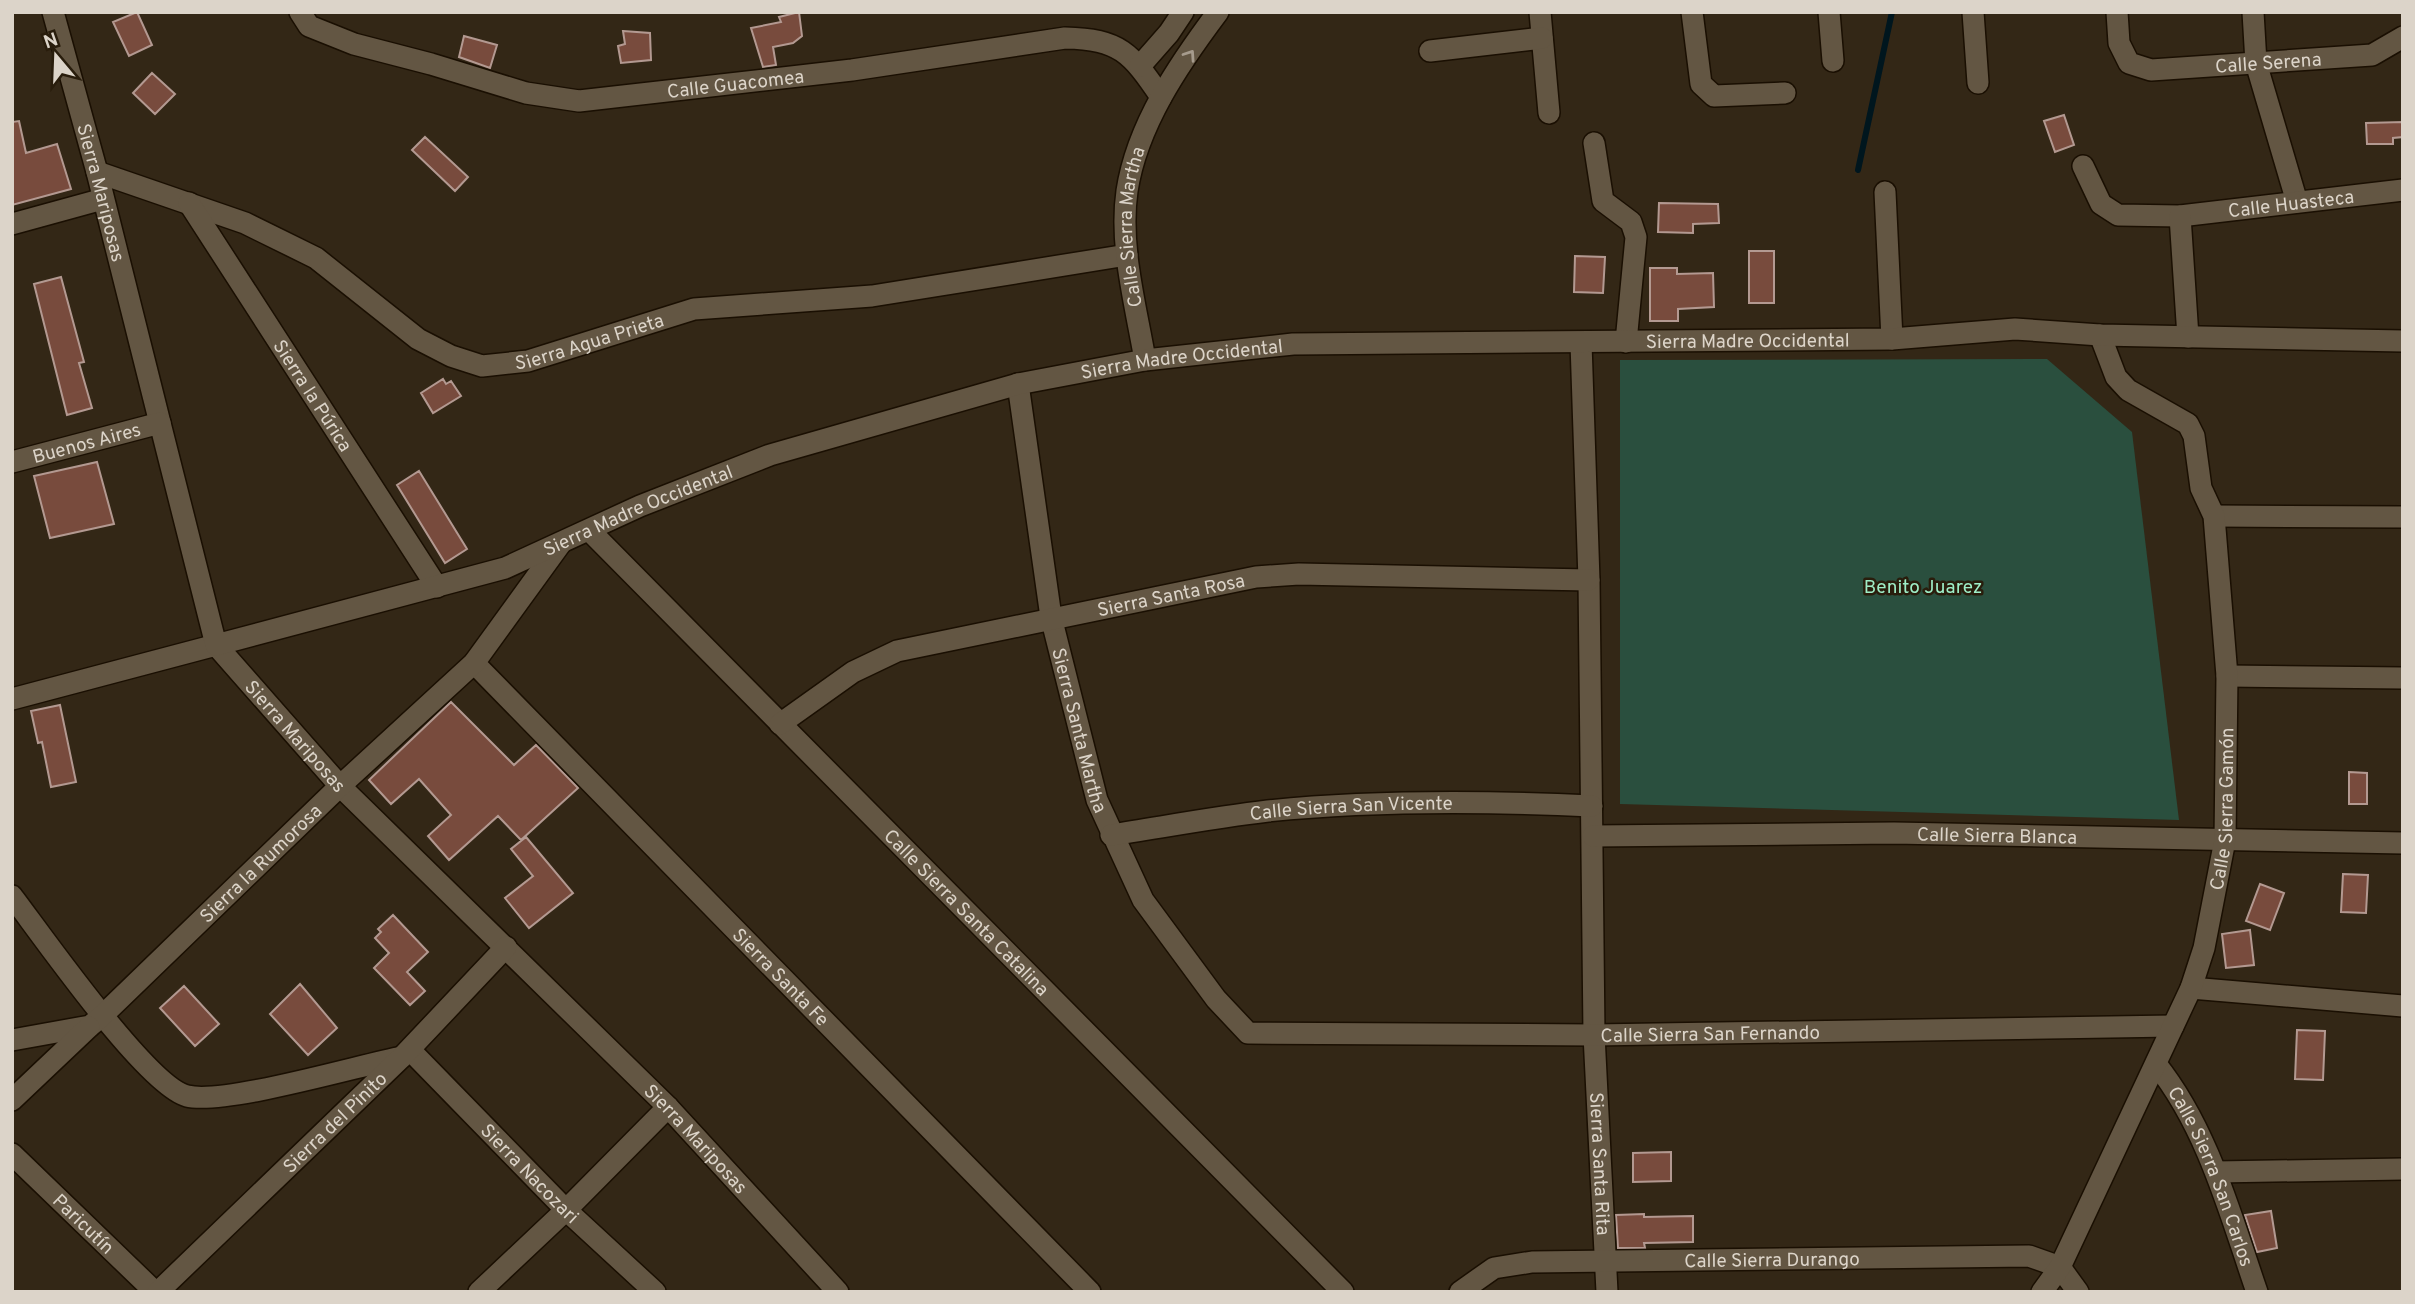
<svg xmlns="http://www.w3.org/2000/svg" width="2415" height="1304" font-family="Overpass,sans-serif">
<style>
.green{fill:#2a4f3e}
.lines{fill:none;stroke-linecap:round;stroke-linejoin:round}
.stream{stroke:#00161e;stroke-width:6}
.building{fill:#784b3d;stroke:#b39991;stroke-width:2}
.minor-casing{stroke:#1a0f02;stroke-width:24}
.tertiary-casing{stroke:#1a0f02;stroke-width:24}
.minor{stroke:#635643;stroke-width:21}
.tertiary{stroke:#635643;stroke-width:21}
.oneway{stroke:#a69b8d}
.labels{text-anchor:middle;stroke-width:5;stroke-linejoin:round;paint-order:stroke}
.street-label{font-size:19px;fill:#dcd4c9;stroke:#291d0c}
.park-label{font-size:19px;fill:#9eeec7;stroke:#291d0c}
</style>
<rect width="100%" height="100%" fill="#332716"/>
<!-- green -->
<path class="green" d="M2047,359l85,73 47,388 -559,-16v-444z"/>
<g class="lines">
<!-- stream -->
<path class="stream" d="M1858,170l34,-158"/>
</g>
<!-- building -->
<path class="building" d="M137,12l15,33 -23,11 -16,-34z
M799,12l3,24 -9,7 -20,4 3,18 -13,2 -12,-39 30,-6 -2,-5z
M623,31l27,2 1,27 -30,3 -3,-17 7,-2z
M464,36l33,9 -7,23 -31,-11z
M152,73l23,21 -20,20 -22,-21z
M2064,115l10,30 -19,7 -11,-31z
M19,121l7,32 31,-9 14,45 -59,16v-83z
M2403,122v15l-10,1v6h-26l-1,-21z
M425,137l43,40 -13,14 -43,-41z
M1659,203l59,1 1,19 -26,1v9l-35,-1z
M1749,251h25v52h-25z
M1575,256l30,1 -2,36 -29,-1z
M1650,268h27v6l36,-1 1,34 -36,2v12h-28z
M61,277l23,85 -5,1 13,45 -25,7 -33,-131z
M443,379l3,5 5,-3 10,15 -28,17 -12,-20z
M97,462l17,62 -64,14 -16,-62z
M419,471l48,78 -22,14 -48,-78z
M451,702l63,63 22,-20 42,43 -57,52 -23,-24 -49,44 -21,-24 23,-21 -32,-36 -28,25 -22,-24z
M60,705l16,77 -25,5 -9,-45 -4,1 -7,-32z
M2349,772l18,1v31h-18z
M526,837l47,56 -44,35 -24,-30 28,-22 -22,-27z
M2343,874l25,1 -2,38 -25,-1z
M2260,884l24,9 -14,37 -24,-9z
M393,915l35,37 -21,20 18,19 -15,14 -36,-37 15,-15 -14,-15 6,-6 -3,-3z
M2250,930l4,35 -28,3 -4,-34z
M300,984l37,44 -29,27 -38,-41z
M184,986l35,38 -24,22 -35,-38z
M2297,1030l28,1 -2,49 -28,-1z
M1671,1152v29l-38,1v-29z
M2271,1211l6,37 -20,4 -12,-37z
M1644,1214v3l49,-1v26l-49,1 1,5h-27l-2,-33z"/>
<g class="lines">
<defs>
<g id="minor">
<path id="s1" d="M53,12l44,160 63,251"/>
<path id="s2" d="M300,12l9,14 45,18 77,20 95,29 53,8 273,-31 213,-32c55,1 66,15 96,59"/>
<path d="M1540,12l9,101"/>
<path d="M1692,12l9,72 13,12 71,-3"/>
<path d="M1829,12l4,49"/>
<path d="M1973,12l5,71"/>
<path id="s3" d="M2117,12l2,31 10,20 22,7 221,-15 31,-18"/>
<path d="M2253,12l3,51 41,139"/>
<path d="M1430,51l112,-13"/>
<path d="M1140,66l29,-33 14,-21"/>
<path d="M1594,143l9,58 28,21 5,15 -10,105"/>
<path id="s4" d="M2083,166l18,38 17,11 62,1 223,-26"/>
<path id="s5" d="M97,172l148,51 71,35 102,81 33,17 31,10 46,-5 166,-52 178,-13 255,-41"/>
<path d="M1885,192l7,147"/>
<path id="s6" d="M189,203l248,384"/>
<path d="M2180,216l8,121"/>
<path d="M12,224l91,-25"/>
<path id="s7" d="M1581,343l8,237 5,455 13,257"/>
<path id="s8" d="M1145,360c-9,-54 -26,-114 -18,-169 10,-66 52,-127 91,-179"/>
<path id="s9" d="M1018,384l33,233 46,183 46,100 73,99 32,34 346,2 579,-9"/>
<path d="M2214,516l189,1"/>
<path id="s10" d="M590,531l753,761"/>
<path id="s11" d="M474,663l616,629"/>
<path d="M2227,676l176,2"/>
<path id="s12" d="M12,699l204,-54 124,141 328,321 170,185"/>
<path id="s13" d="M780,724l73,-52 44,-21 359,-74 43,-3 290,6"/>
<path id="s14" d="M1111,835c52,-8 105,-18 157,-24 107,-11 217,-10 324,-5"/>
<path id="s15" d="M1593,836l301,-3 509,10"/>
<path d="M12,896c29,38 135,190 175,200 38,9 170,-30 215,-39"/>
<path d="M2191,988l212,18"/>
<path id="s16" d="M12,1040l78,-14 12,-10 238,-230 134,-123 87,-120"/>
<path id="s17" d="M410,1050l156,160 89,82"/>
<path id="s18" d="M2156,1064c52,65 74,150 101,228"/>
<path d="M12,1100l77,-73"/>
<path id="s19" d="M12,1154l143,138"/>
<path d="M2216,1172l187,-3"/>
<path id="s20" d="M158,1292l245,-236 103,-109"/>
<path d="M479,1292l87,-82 102,-103"/>
<path id="s21" d="M1460,1292l34,-24 38,-6 497,-6 31,11 18,25"/>
<path id="s22" d="M2042,1292l18,-25 131,-279 13,-40 21,-108 2,-164 -13,-160 -13,-28 -7,-52 -6,-12 -60,-34 -12,-13 -16,-42"/>
</g>
<g id="tertiary">
<path id="s23" d="M12,462l148,-39 56,222 289,-77 135,-62 130,-51 248,-71 127,-24 148,-16 599,-5 123,-10 85,6 303,6"/>
</g>
</defs>
<!-- minor casing -->
<use href="#minor" class="minor-casing"/>
<!-- tertiary casing -->
<use href="#tertiary" class="tertiary-casing"/>
<!-- minor -->
<use href="#minor" class="minor"/>
<!-- tertiary -->
<use href="#tertiary" class="tertiary"/>
</g>
<!-- one-way arrows -->
<defs><path id="oneway-chevron" d="M-2-3.5L2.5 0L-2 3.5" fill="none" stroke-width="1.6" stroke-linecap="round" stroke-linejoin="round" transform="scale(1.75)"/></defs>
<use class="oneway" href="#oneway-chevron" transform="translate(1190 55) rotate(-56)"/>
<g class="labels">
<!-- street labels -->
<g class="street-label">
<text dy="7" stroke="none"><textPath href="#s3" startOffset="194">Calle Serena</textPath></text>
<text dy="7" stroke="none"><textPath href="#s2" startOffset="455">Calle Guacomea</textPath></text>
<text dy="7" stroke="none"><textPath href="#s1" startOffset="187">Sierra Mariposas</textPath></text>
<text dy="7" stroke="none"><textPath href="#s4" startOffset="236">Calle Huasteca</textPath></text>
<text dy="7" stroke="none"><textPath href="#s8" startOffset="135">Calle Sierra Martha</textPath></text>
<text dy="7" stroke="none"><textPath href="#s5" startOffset="546">Sierra Agua Prieta</textPath></text>
<text dy="7" stroke="none"><textPath href="#s23" startOffset="1960">Sierra Madre Occidental</textPath></text>
<text dy="7" stroke="none"><textPath href="#s23" startOffset="1393">Sierra Madre Occidental</textPath></text>
<text dy="7" stroke="none"><textPath href="#s6" startOffset="229">Sierra la Púrica</textPath></text>
<text dy="7" stroke="none"><textPath href="#s23" startOffset="77">Buenos Aires</textPath></text>
<text dy="7" stroke="none"><textPath href="#s23" startOffset="826">Sierra Madre Occidental</textPath></text>
<text dy="7" stroke="none"><textPath href="#s13" startOffset="418">Sierra Santa Rosa</textPath></text>
<text dy="7" stroke="none"><textPath href="#s9" startOffset="352">Sierra Santa Martha</textPath></text>
<text dy="7" stroke="none"><textPath href="#s12" startOffset="332">Sierra Mariposas</textPath></text>
<text dy="7" stroke="none"><textPath href="#s22" startOffset="522">Calle Sierra Gamón</textPath></text>
<text dy="7" stroke="none"><textPath href="#s14" startOffset="242">Calle Sierra San Vicente</textPath></text>
<text dy="7" stroke="none"><textPath href="#s15" startOffset="404">Calle Sierra Blanca</textPath></text>
<text dy="7" stroke="none"><textPath href="#s16" startOffset="315">Sierra la Rumorosa</textPath></text>
<text dy="7" stroke="none"><textPath href="#s10" startOffset="536">Calle Sierra Santa Catalina</textPath></text>
<text dy="7" stroke="none"><textPath href="#s11" startOffset="439">Sierra Santa Fe</textPath></text>
<text dy="7" stroke="none"><textPath href="#s9" startOffset="1166">Calle Sierra San Fernando</textPath></text>
<text dy="7" stroke="none"><textPath href="#s20" startOffset="245">Sierra del Pinito</textPath></text>
<text dy="7" stroke="none"><textPath href="#s12" startOffset="900">Sierra Mariposas</textPath></text>
<text dy="7" stroke="none"><textPath href="#s7" startOffset="821">Sierra Santa Rita</textPath></text>
<text dy="7" stroke="none"><textPath href="#s17" startOffset="172">Sierra Nacozari</textPath></text>
<text dy="7" stroke="none"><textPath href="#s18" startOffset="126">Calle Sierra San Carlos</textPath></text>
<text dy="7" stroke="none"><textPath href="#s19" startOffset="100">Paricutín</textPath></text>
<text dy="7" stroke="none"><textPath href="#s21" startOffset="320">Calle Sierra Durango</textPath></text>
</g>
<!-- park labels -->
<g class="park-label">
<text x="1923" y="593">Benito Juarez</text>
</g>
</g>
<!-- border -->
<rect width="2415" height="1304" fill="none" stroke="#dcd4c9" stroke-width="28"/>
<!-- north arrow -->
<g transform="translate(56 56) rotate(341)" stroke="#291d0c" stroke-width="5" paint-order="stroke">
<path d="M0-5L12 26L0 18L-12 26Z" fill="#dcd4c9"/>
<text y="-10" font-size="19" font-weight="bold" text-anchor="middle" fill="#dcd4c9">N</text>
</g>
</svg>
